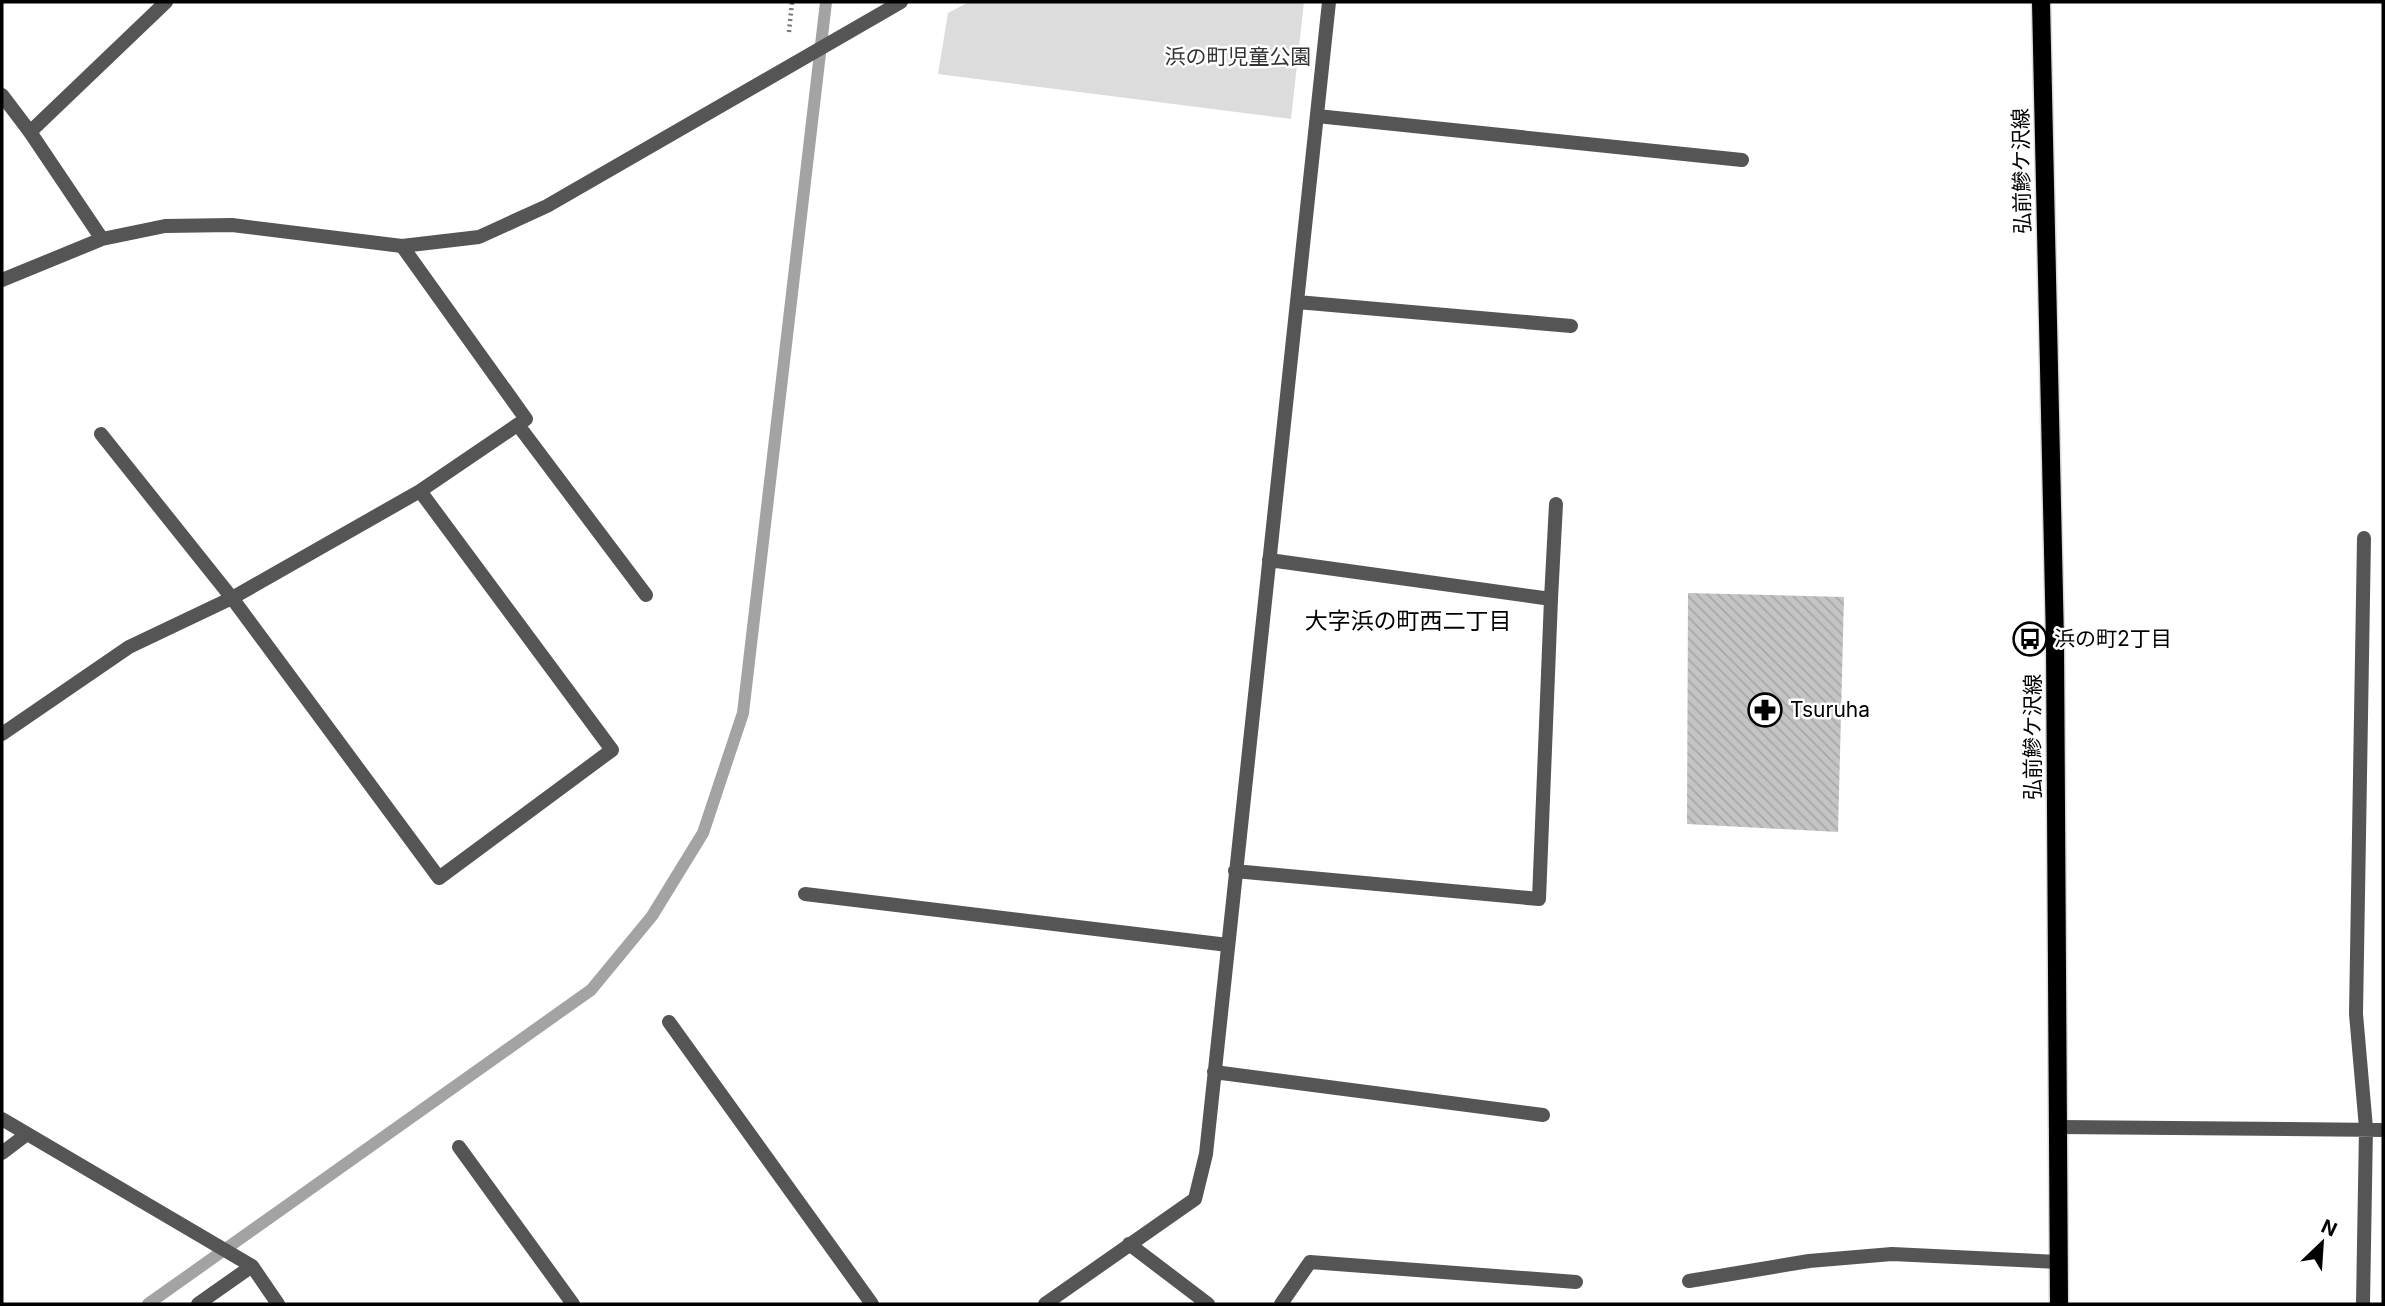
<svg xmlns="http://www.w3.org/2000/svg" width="2385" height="1306" font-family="Inter,'Noto Sans JP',sans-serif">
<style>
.park{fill:#dcdcdc}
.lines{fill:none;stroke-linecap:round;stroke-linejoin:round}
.stream{stroke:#a3a3a3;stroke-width:12}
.building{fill:url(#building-back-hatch)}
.primary-casing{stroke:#dbdbdb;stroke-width:21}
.path{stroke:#777;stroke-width:4.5;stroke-dasharray:2 3.5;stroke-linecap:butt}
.minor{stroke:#555;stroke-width:14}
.tertiary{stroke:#555;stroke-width:14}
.primary{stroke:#000;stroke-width:18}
.labels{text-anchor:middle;stroke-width:5;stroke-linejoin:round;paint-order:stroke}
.park-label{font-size:21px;fill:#333;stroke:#fff}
.street-label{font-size:21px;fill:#000;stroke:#fff}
.poi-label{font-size:21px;fill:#000;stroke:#fff;text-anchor:start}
.neighbourhood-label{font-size:23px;fill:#000;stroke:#fff}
</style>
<defs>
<pattern id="building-back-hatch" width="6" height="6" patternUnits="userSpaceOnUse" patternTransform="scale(1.75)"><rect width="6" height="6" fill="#c4c4c4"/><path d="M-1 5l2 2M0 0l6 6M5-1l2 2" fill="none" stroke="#a7a7a7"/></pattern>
</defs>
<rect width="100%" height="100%" fill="#fff"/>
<!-- park -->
<path class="park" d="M969,2h335l-13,117 -353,-45 10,-61z"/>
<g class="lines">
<!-- stream -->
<path class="stream" d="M148,1304l443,-314 61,-74 51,-83 40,-120 83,-711"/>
</g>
<!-- building -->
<path class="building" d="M1688,593l156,4 -6,235 -151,-8z"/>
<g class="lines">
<defs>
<path id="primary" d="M2041,2l14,640 4,662"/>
</defs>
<!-- primary casing -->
<use href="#primary" class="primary-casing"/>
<!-- path -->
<path class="path" d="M789,32l3,-30"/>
<!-- minor -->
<path class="minor" d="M1317,116l425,44
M30,132l136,-130
M1297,302l274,24
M518,425l128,170
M101,434l131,164 207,280 173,-128 -192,-259
M1551,599l5,-95
M2,734l127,-87 103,-49 188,-107 106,-72 -124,-173
M1235,871l304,28 12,-300 -282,-39
M805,894l423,51
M669,1022l203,282
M1214,1072l329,43
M2,1119l250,147 26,38
M2058,1127l325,3
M459,1147l114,157
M2,1153l25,-19
M1129,1244l79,60
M1689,1281l120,-20 83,-7 167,8
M198,1304l54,-38
M1045,1304l150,-105 11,-45 123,-1152
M1281,1304l29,-42 266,20
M2363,1304l3,-176 -10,-114 8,-476"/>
<!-- tertiary -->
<path class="tertiary" d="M2,95l28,37 72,107
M2,280l100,-41 63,-13 67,-1 170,21 77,-9 68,-31 354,-204"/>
<!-- primary -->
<use href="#primary" class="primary"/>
</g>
<!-- icons -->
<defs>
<symbol id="bus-ring" viewBox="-11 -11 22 22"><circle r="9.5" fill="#fff" stroke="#000" stroke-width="1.5"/><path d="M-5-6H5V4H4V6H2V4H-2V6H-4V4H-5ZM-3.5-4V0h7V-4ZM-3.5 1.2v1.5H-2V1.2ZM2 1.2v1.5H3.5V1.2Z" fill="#000"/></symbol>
<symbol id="pharmacy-ring" viewBox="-11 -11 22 22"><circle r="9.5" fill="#fff" stroke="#000" stroke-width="1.5"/><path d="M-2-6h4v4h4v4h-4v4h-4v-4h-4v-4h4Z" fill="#000"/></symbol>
</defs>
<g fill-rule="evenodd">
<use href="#bus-ring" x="2011" y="620" width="38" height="38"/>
<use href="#pharmacy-ring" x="1746" y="691" width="38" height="38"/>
</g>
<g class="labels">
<!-- park labels -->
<g class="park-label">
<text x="1238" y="64">浜の町児童公園</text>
</g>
<!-- street labels -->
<g class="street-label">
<text transform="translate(2022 171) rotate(-91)" y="7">弘前鰺ケ沢線</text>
<text transform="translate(2033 737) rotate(-90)" y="7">弘前鰺ケ沢線</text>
</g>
<!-- poi labels -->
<g class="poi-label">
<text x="2054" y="646">浜の町2丁目</text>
<text x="1790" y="717">Tsuruha</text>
</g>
<!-- neighbourhood labels -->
<g class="neighbourhood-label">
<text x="1408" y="629">大字浜の町西二丁目</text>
</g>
</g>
<!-- border -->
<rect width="2385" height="1306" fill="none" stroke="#000000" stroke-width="7"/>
<!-- north arrow -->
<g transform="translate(2322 1243) rotate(25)" stroke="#ffffff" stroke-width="5" paint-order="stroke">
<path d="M0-5L12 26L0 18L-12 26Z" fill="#000000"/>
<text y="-10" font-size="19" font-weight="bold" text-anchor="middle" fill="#000000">N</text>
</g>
</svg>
